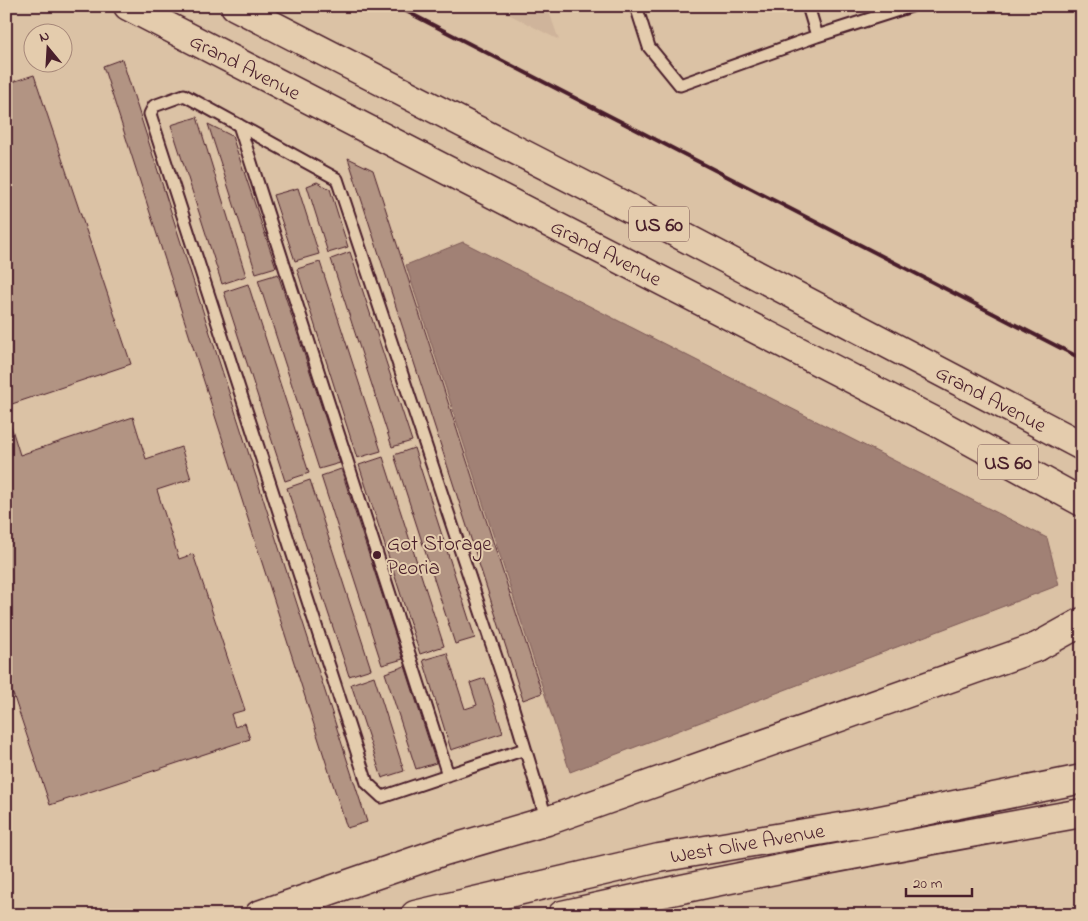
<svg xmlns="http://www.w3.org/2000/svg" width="1088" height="921" font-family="'Indie Flower',sans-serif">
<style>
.built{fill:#cfb49b}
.water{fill:#a18175;stroke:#7e5a57}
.building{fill:#b29483;stroke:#4a1f2b}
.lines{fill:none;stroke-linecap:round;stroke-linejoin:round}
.lane-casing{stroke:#4a1f2b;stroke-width:15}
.secondary-casing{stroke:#4a1f2b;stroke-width:31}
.highway-casing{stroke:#4a1f2b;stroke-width:31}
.lane{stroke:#e4ccad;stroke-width:11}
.secondary{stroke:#e4ccad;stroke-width:28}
.highway{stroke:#e4ccad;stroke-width:28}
.rail{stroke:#4a1f2b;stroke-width:4}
.poi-dot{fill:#4a1f2b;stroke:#e4ccad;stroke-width:2}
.labels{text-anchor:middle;stroke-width:4;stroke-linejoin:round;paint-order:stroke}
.shield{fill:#e4ccad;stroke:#785352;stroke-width:1}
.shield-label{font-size:20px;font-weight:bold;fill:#4a1f2b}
.street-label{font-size:21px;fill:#4a1f2b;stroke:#e4ccad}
.poi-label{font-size:21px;fill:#4a1f2b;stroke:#e4ccad;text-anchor:start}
</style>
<rect width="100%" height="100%" fill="#dbc2a5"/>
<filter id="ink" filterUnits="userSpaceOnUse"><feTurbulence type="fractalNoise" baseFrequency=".02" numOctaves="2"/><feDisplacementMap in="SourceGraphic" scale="10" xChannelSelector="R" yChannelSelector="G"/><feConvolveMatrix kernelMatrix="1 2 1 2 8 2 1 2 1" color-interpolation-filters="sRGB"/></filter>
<g filter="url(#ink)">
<!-- built -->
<path class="built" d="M493,6h54l12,34z"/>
<!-- water -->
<path class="water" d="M463,242l584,296 12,47 -489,187 -164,-507z"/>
<!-- building -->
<path class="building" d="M122,59l245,763 -20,6 -244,-762z
M34,75l97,289 -125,42v-322z
M197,117l49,159 -24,8 -51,-159z
M208,124l24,12 44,131 -20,6z
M348,158l25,12 169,523 -19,7z
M317,182l13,7 18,58 -20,6 -21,-67z
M298,188l21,66 -24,7 -22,-66z
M350,252l62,189 -20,6 -61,-188z
M320,262l61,189 -24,7 -60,-189z
M278,274l62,189 -21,6 -61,-189z
M248,284l61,189 -24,8 -61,-189z
M6,410l14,45 113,-38 13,42 35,-12 10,32 -34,11 22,69 14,-5 52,156 -14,4 4,13 10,-4 5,16 -200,66 -37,-111 -7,3z
M414,448l61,190 -20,6 -61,-189z
M383,457l61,189 -24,8 -61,-189z
M341,469l62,190 -21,6 -61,-189z
M310,480l61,189 -22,7 -62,-188z
M447,653l18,56 12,-4 -7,-22 15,-5 18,55 -52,17 -28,-90z
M405,666l31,97 -20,6 -31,-96z
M374,676l30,95 -22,7 -31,-94z"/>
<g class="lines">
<defs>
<path id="lane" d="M636,6l13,41 31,38 137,-49 94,-30
M808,6l9,30
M239,125l209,650
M525,749l-143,48 -15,-14 -217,-669 4,-8 30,-11 153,84 175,526 35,116"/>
<g id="secondary">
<path d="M259,915l185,-64 103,-30 490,-174"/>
<path id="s1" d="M415,915l244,-57 217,-37 206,-42"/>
<path d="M562,915c172,-39 346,-71 520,-102"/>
</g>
<g id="highway">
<path id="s2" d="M128,6l808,416 146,80"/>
<path id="s3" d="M235,6l413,212 434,228"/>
<path d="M1037,647l45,-25"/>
</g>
</defs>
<!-- lane casing -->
<use href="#lane" class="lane-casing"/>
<!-- secondary casing -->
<use href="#secondary" class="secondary-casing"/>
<!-- highway casing -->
<use href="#highway" class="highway-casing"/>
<!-- lane -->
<use href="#lane" class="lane"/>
<!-- secondary -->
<use href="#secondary" class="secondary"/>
<!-- highway -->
<use href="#highway" class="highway"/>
<!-- rail -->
<path class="rail" d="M396,6l686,353"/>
</g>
</g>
<!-- markers -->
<circle class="poi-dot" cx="377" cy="555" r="5"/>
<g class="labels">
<!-- shield labels -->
<g class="shield">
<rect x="629" y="206.5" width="60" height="35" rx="4"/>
<rect x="978" y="444.5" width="60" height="35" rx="4"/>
</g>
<g class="shield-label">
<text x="659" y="231">US 60</text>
<text x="1008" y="469">US 60</text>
</g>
<!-- street labels -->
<g class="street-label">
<text dy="7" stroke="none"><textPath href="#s2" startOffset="132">Grand Avenue</textPath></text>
<text dy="7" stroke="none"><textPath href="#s2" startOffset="538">Grand Avenue</textPath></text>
<text dy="7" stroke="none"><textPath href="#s3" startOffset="852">Grand Avenue</textPath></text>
<text dy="7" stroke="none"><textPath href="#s1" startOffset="340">West Olive Avenue</textPath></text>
</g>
<!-- poi labels -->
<g class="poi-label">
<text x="387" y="550">Got Storage<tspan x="387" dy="24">Peoria</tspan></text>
</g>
</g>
<!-- margin -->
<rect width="1088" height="921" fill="none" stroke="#e4ccad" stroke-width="25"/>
<rect x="12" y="12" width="1063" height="896" fill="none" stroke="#4a1f2b" stroke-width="2" filter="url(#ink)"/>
<!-- north arrow -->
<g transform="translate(48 48) rotate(342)"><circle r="24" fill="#e4ccad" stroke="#a68779"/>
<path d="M0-4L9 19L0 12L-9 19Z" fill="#4a1f2b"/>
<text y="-8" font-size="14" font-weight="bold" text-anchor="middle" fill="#4a1f2b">N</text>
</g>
<!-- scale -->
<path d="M906 888v8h66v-8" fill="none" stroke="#4a1f2b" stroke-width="2.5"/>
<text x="913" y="888" font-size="15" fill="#4a1f2b" stroke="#e4ccad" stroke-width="4" paint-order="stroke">20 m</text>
</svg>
